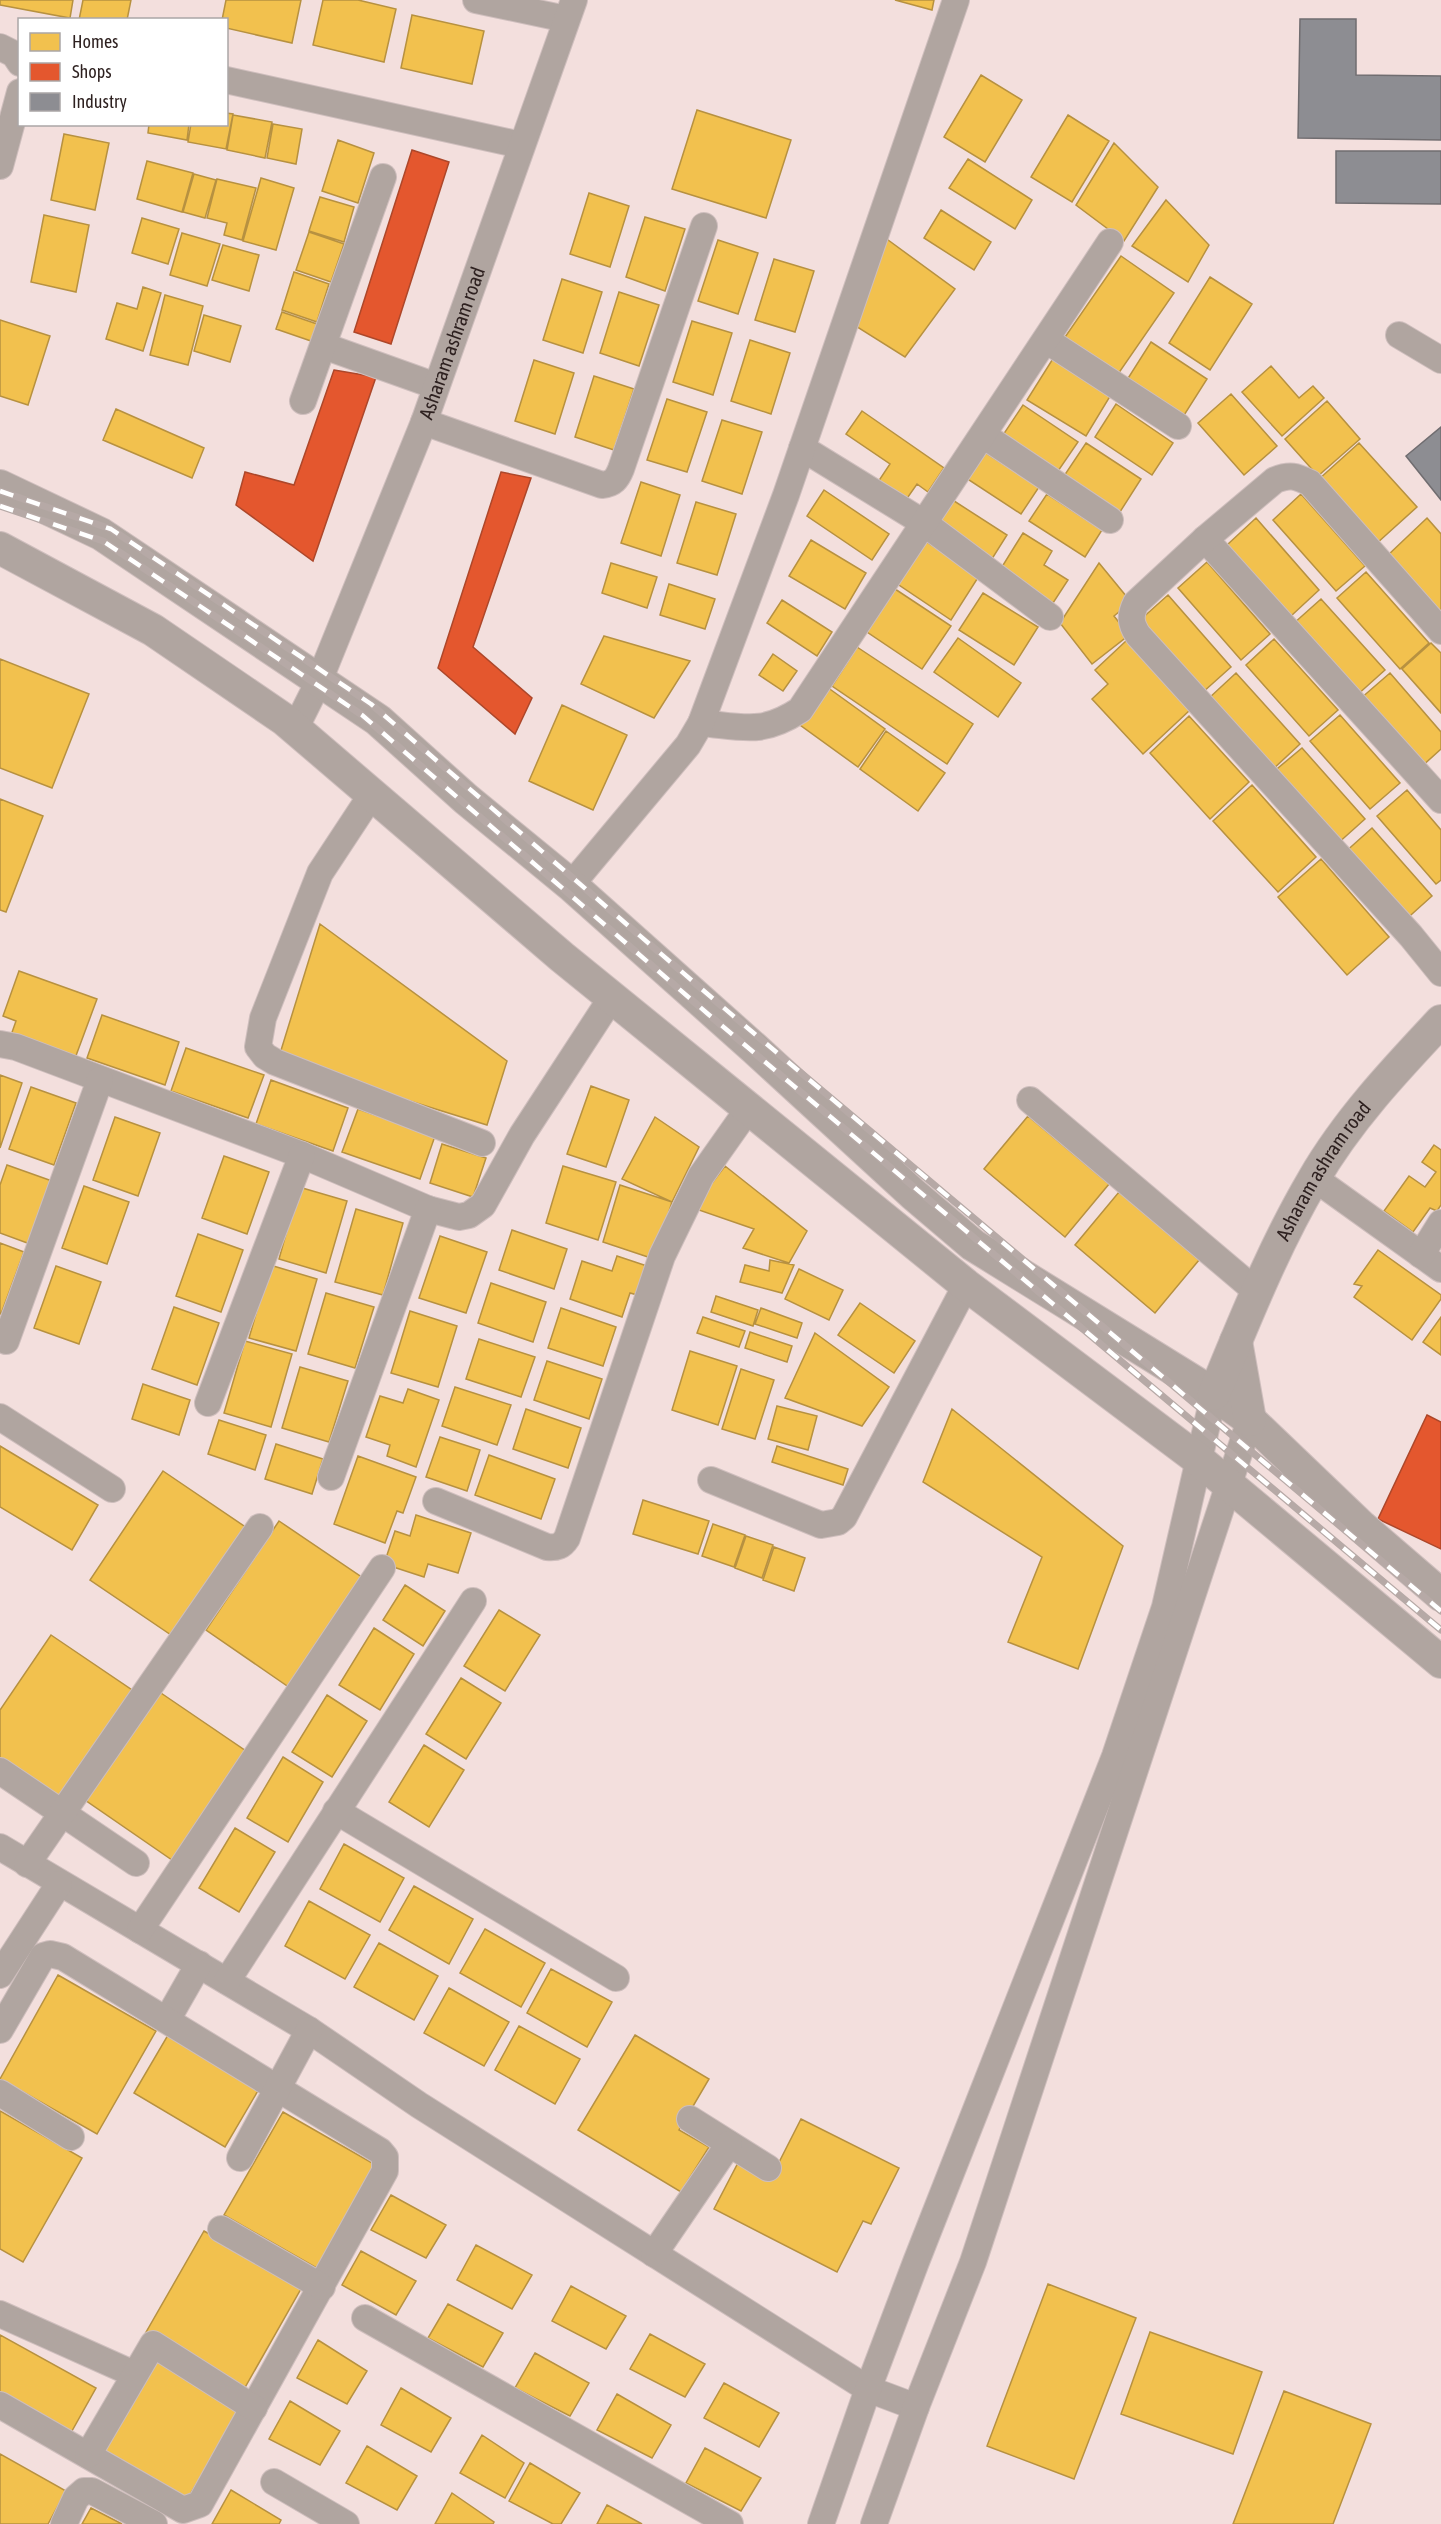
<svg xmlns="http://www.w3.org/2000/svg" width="1441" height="2524" font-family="'Asap Condensed',sans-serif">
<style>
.homes{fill:#f2c14e;stroke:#b79140;stroke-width:1.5}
.shops{fill:#e4572e;stroke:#ad472a;stroke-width:1.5}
.industry{fill:#8d8d92;stroke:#706d70;stroke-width:1.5}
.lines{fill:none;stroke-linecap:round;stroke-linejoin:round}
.minor-casing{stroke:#cebebd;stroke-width:28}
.tertiary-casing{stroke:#cebebd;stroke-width:34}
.minor{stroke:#b0a5a0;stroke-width:26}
.tertiary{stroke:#b0a5a0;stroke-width:32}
.rail-casing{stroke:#b6a9a6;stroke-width:7}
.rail{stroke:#fff;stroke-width:4.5;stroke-dasharray:14;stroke-linecap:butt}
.labels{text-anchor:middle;stroke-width:6;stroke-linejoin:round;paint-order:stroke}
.street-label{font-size:20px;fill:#2e2120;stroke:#fff}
</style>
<rect width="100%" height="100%" fill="#f3dfdd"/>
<!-- homes -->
<path class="homes" d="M0,0h73l-3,18 -70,-13z
M83,0h48l-4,20h-48z
M226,0h75l-9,43 -66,-15v-8h-4z
M323,0h35l38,9 -12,53 -71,-17z
M895,0h39l-2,10z
M412,15l72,16 -12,53 -71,-16z
M981,75l41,25 -37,62 -41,-25z
M697,110l94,30 -25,78 -94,-29z
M226,113l7,1 -7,35 -38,-7 3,-18h35z
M233,115l39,7 -7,36 -38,-8z
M1068,115l41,26 -37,61 -41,-25z
M149,124h40l-2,16 -39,-7z
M273,124l29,5 -6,35 -29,-6z
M64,134l45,9 -14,67 -44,-10z
M338,140l36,13 -16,50 -36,-12z
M1114,143l44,44 -34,54 -48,-36z
M968,159l64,41 -17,29 -66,-41z
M147,161l46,12 -11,39 -45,-13z
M194,174l22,6 -11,38 -22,-6z
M261,178l33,10 -18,62 -33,-9z
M217,179l39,9 -14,52 -18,-5 3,-12 -20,-5z
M589,193l40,13 -19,61 -40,-13z
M320,197l34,10 -10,35 -35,-11z
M1166,200l43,45 -21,37 -56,-36z
M941,210l50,32 -17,28 -50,-32z
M44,215l45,10 -13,67 -45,-10z
M645,217l40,12 -20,62 -39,-14z
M142,218l37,11 -11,35 -36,-11z
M309,232l35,12 -13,38 -35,-12z
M182,233l38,11 -13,42 -37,-11z
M884,237l71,52 -50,68 -51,-32z
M718,240l40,13 -20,61 -40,-13z
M223,245l36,10 -10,36 -37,-11z
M1121,256l53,37 -58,84 -53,-37z
M774,259l40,12 -19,61 -40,-12z
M294,272l35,12 -12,38 -35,-12z
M1210,277l42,27 -42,66 -41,-27z
M562,279l40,13 -19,61 -40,-13z
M143,287l18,6 -18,58 -37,-12 11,-36 20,6z
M619,292l40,13 -20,61 -39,-13z
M165,295l38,11 -15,59 -38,-10z
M282,312l35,12 -6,17 -35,-12z
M204,315l37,11 -11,36 -36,-11z
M0,320l50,16 -22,69 -28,-9z
M692,321l40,12 -19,62 -40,-13z
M750,340l40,13 -19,61 -40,-13z
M1151,342l56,37 -26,41 -56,-37z
M1054,357l58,36 -26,43 -59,-36z
M534,360l40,13 -19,61 -40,-13z
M1271,366l28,32 14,-12 11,12 -42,38 -40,-44z
M594,376l40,13 -20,61 -39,-13z
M1231,394l46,52 -33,29 -46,-52z
M667,399l40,13 -20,60 -40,-12z
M1327,401l33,38 -42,37 -33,-37z
M1116,404l57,39 -21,32 -57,-38z
M1023,405l55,37 -22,32 -55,-36z
M116,409l88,39 -12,30 -89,-38z
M862,411l82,57 -16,24 -11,-8 -16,23 -27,-19 16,-24 -44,-30z
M722,420l40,12 -20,62 -40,-13z
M1086,443l55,36 -23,36 -56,-36z
M1359,443l58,64 -41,37 -58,-64z
M983,451l56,36 -18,27 -55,-36z
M641,482l39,13 -19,61 -40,-13z
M824,490l65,44 -17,26 -65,-44z
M1047,494l55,36 -17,27 -56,-36z
M1301,494l64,72 -29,25 -63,-71z
M951,499l56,36 -17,27 -56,-36z
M696,502l40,12 -19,61 -40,-12z
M1256,518l63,72 -28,26 -64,-71z
M1427,518l14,16v82l-54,-60z
M1023,533l29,18 -8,14 24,15 -15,23 -53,-33z
M811,540l55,33 -21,36 -56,-33z
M924,540l55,36 -28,44 -55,-37z
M1207,562l63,72 -29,26 -63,-72z
M611,563l46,14 -10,31 -45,-15z
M1099,563l32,39 -17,14 15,19 -37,29 -32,-41z
M1366,572l63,71 -29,26 -63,-71z
M669,584l46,15 -10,30 -45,-14z
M895,589l56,37 -29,43 -55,-37z
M983,593l55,34 -24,38 -55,-35z
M1168,595l63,72 -29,26 -63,-72z
M1321,599l64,71 -29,26 -63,-72z
M782,600l50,32 -15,24 -50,-33z
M604,636l86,25 -36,57 -73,-34z
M958,638l63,45 -23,34 -64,-45z
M1274,639l64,71 -29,26 -63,-71z
M1127,640l63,70 -47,44 -51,-55 16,-15 -13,-14z
M1431,643l10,10v60l-39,-44z
M857,647l116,77 -26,40 -115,-78z
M773,654l24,17 -14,20 -24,-16z
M0,659l89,35 -37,94 -52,-20z
M1236,673l64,71 -29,27 -63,-72z
M1390,673l51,59v17l-21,19 -60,-69z
M827,687l58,42 -27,38 -58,-42z
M562,705l65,30 -34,75 -64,-29z
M1340,715l60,68 -30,26 -60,-68z
M1189,716l60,66 -39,37 -60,-66z
M886,731l59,42 -27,38 -58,-42z
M1302,748l63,71 -29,26 -64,-72z
M1252,785l64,72 -38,35 -65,-71z
M1407,790l34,40v50l-5,4 -59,-68z
M0,799l43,17 -37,96 -6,-2z
M1372,828l60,68 -30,27 -59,-69z
M1321,859l68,78 -42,38 -69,-78z
M320,924l187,137 -20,64 -209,-65z
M19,971l78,28 -23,62 -64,-23 6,-17 -13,-5z
M102,1015l77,27 -14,43 -78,-27z
M186,1048l78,27 -16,43 -77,-27z
M0,1075l22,8 -22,65z
M271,1080l77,28 -15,43 -77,-27z
M591,1086l38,14 -23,67 -39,-13z
M31,1087l45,16 -22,62 -45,-16z
M358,1109l77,27 -15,43 -78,-27z
M1028,1116l81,68 -44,53 -81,-68z
M115,1117l45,16 -22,63 -45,-16z
M655,1117l44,30 -27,55 -50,-23z
M442,1144l44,14 -13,39 -43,-14z
M1434,1145l7,5v55l-4,6 -7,-3 -17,24 -29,-21 25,-35 16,11 11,-15 -14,-10z
M224,1156l45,16 -22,62 -45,-16z
M7,1165l45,16 -22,63 -30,-11v-48z
M563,1166l53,16 -18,58 -52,-17z
M725,1166l82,65 -18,32 -46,-15 11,-19 -61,-21z
M620,1185l52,17 -18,57 -51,-17z
M84,1186l45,16 -22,62 -45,-16z
M299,1187l48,14 -21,72 -47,-14z
M1119,1192l80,68 -44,53 -80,-68z
M356,1209l47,14 -20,72 -48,-13z
M512,1230l55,19 -13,40 -55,-19z
M198,1234l45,16 -22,62 -45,-16z
M440,1236l47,16 -21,61 -47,-15z
M0,1243l24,9 -23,62h-1z
M1378,1250l63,45v4l-29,41 -58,-43 8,-11 -8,-2z
M617,1256l33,11 -9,29 -11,-3 -8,24 -52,-18 12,-38 30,10z
M770,1260l24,5 -12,28 -42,-11 5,-17 24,6z
M270,1265l47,14 -21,72 -47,-13z
M56,1266l45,16 -22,62 -45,-16z
M799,1269l44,21 -14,30 -44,-21z
M491,1283l55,19 -13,40 -55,-19z
M326,1293l48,14 -19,61 -47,-14z
M716,1296l42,14 -5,16 -42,-14z
M860,1303l55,38 -21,32 -56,-38z
M174,1307l45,16 -22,62 -45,-16z
M561,1308l55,19 -13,39 -55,-18z
M761,1308l41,15 -5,15 -42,-14z
M410,1311l47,15 -19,61 -47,-14z
M703,1317l42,14 -6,16 -42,-14z
M1441,1317v38l-18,-13z
M750,1332l42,14 -5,16 -42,-14z
M815,1333l74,54 -27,39 -77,-28z
M479,1339l56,18 -14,40 -55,-18z
M245,1341l47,13 -21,73 -47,-14z
M690,1351l47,15 -19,59 -46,-15z
M547,1361l55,18 -13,40 -55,-19z
M300,1367l48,14 -19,61 -47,-14z
M741,1369l33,11 -19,59 -33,-10z
M143,1384l47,16 -11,35 -47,-16z
M455,1387l56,18 -14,40 -55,-19z
M408,1389l31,11 -23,67 -29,-11 3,-11 -24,-8 14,-41 23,7z
M777,1406l40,10 -9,34 -40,-11z
M526,1409l55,19 -13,40 -55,-19z
M952,1409l171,137 -45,123 -70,-27 34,-85 -119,-75z
M219,1420l47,15 -11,35 -47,-16z
M440,1437l40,13 -13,41 -41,-14z
M276,1444l47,15 -11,35 -47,-15z
M0,1446l98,59 -26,45 -72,-43z
M777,1446l71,23 -5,16 -71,-23z
M489,1455l66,24 -14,40 -66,-24z
M358,1456l58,21 -13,36 -6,-2 -12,32 -51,-19z
M163,1471l87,59 -73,109 -87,-59z
M643,1500l66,21 -11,33 -65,-20z
M416,1515l55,18 -13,40 -30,-9 -4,13 -40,-13 11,-33 15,5z
M279,1521l87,59 -73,110 -87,-60z
M713,1524l32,11 -11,32 -32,-11z
M746,1536l27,9 -11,33 -27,-10z
M774,1547l31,11 -11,33 -31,-11z
M405,1585l40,26 -22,35 -40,-26z
M499,1610l41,25 -35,56 -41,-25z
M374,1628l40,26 -34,56 -41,-25z
M51,1635l87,59 -73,109 -65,-44v-49z
M461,1678l40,25 -35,56 -40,-25z
M158,1691l88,60 -74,109 -87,-60z
M327,1695l40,26 -35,56 -40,-25z
M424,1745l40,25 -35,57 -40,-25z
M283,1757l40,25 -35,60 -41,-24z
M235,1828l40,24 -36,60 -40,-24z
M344,1844l60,34 -24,44 -60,-33z
M414,1886l59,33 -24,45 -60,-34z
M309,1901l61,34 -25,44 -60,-33z
M485,1929l60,34 -24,44 -61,-34z
M379,1943l59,33 -24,44 -60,-33z
M551,1969l61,33 -25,45 -60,-34z
M58,1975l98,56 -59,103 -97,-55z
M449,1988l60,34 -25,44 -60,-33z
M519,2026l61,33 -25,45 -60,-34z
M168,2035l91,54 -34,58 -91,-54z
M635,2035l74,44 -30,51 30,17 -28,45 -103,-62z
M0,2111l82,47 -59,104 -23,-13z
M283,2112l98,56 -59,103 -98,-56z
M801,2119l98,49 -28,56 -8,-3 -26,51 -123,-63 26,-50 32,17z
M391,2195l55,30 -20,33 -55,-28z
M204,2231l98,56 -59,104 -98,-57z
M476,2245l56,30 -20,34 -55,-29z
M361,2251l55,30 -20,34 -54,-30z
M1048,2284l88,34 -62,161 -87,-33z
M571,2286l55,30 -20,33 -54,-28z
M448,2304l55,29 -20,34 -55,-29z
M1150,2332l112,40 -29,82 -112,-40z
M650,2334l55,30 -20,33 -55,-28z
M0,2335l96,53 -28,50 -68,-38z
M318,2340l49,31 -20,33 -50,-26z
M153,2349l90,59 -57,93 -92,-49z
M535,2353l54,30 -19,33 -55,-28z
M724,2383l55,30 -20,34 -55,-29z
M401,2388l50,30 -20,34 -50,-27z
M1284,2391l87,33 -38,100h-100z
M617,2394l54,31 -19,33 -55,-28z
M290,2401l50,30 -20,34 -51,-26z
M482,2435l42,28 -19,35 -45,-25z
M367,2446l50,30 -20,34 -51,-27z
M705,2448l56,30 -20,33 -55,-28z
M0,2454l66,37 -18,33h-48z
M530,2463l50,30 -19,31h-8l-44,-23z
M231,2490l50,30 -2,4h-67z
M452,2493l42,29 -1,2h-58z
M607,2505l35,19h-45z
M91,2508l31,16h-40z"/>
<!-- shops -->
<path class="shops" d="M412,150l37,12 -58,182 -37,-12z
M334,370l42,7 -63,184 -77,-56 9,-33 49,13z
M501,472l30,6 -58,169 59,51 -17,36 -77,-66z
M1427,1415l14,7v127l-63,-30z"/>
<!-- industry -->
<path class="industry" d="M1300,19h56v56l85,1v64l-143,-2z
M1336,151h105v53l-105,-1z
M1441,427v73l-35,-44z"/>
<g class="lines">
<defs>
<g id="minor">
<path d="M476,0l90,19"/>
<path d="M0,47l14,7 6,9"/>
<path d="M226,80l295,65"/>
<path d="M0,166l20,-74"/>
<path d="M1399,335l42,25"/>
<path d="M1046,340l132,86"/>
<path d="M324,346l112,40"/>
<path d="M303,401l80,-224"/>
<path d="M424,422l178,63c11,-1 15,-6 19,-16l83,-243"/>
<path d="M983,435l127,85"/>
<path d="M802,448l122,75 126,94"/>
<path d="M1205,539l236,261"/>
<path d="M1441,631l-131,-148c-14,-7 -20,-9 -35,-3l-70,59 -69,64c-6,12 -6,20 2,32l273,301 30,37"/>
<path d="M701,723c43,4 61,12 99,-13l310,-468"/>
<path id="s1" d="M295,729l24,-48 105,-259 150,-422"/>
<path d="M372,794l-52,79 -57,145 -5,29 7,9 10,6 207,81"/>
<path d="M571,885l117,-140 13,-22 85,-228 170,-495"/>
<path d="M0,1044l16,3 286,108 126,54 31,8 10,-2 14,-10 39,-70 90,-138"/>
<path d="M1030,1100l226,191"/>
<path d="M1314,1178l127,91"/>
<path d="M1421,1255l20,-32"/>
<path d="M6,1341l94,-261"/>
<path d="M208,1403l94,-248"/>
<path d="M0,1417l112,72"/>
<path d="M331,1477l97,-268"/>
<path d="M711,1480l110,45 17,-3 6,-5 122,-232"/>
<path d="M436,1501l111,46c10,1 15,-1 20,-9l95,-282 39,-80 48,-68"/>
<path d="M0,1771l136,92"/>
<path d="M336,1811l280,167"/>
<path d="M0,1847l309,183 110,75 449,284 48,18"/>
<path d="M27,1864l233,-337"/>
<path d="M140,1930l242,-362"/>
<path d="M0,1975l59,-91"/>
<path d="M227,1981l246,-380"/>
<path d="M167,2020l32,-56"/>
<path d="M0,2030l43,-74 7,-2 13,3 317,194 5,6v14l-185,333 -17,6 -183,-105"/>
<path d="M0,2093l71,44"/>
<path d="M690,2119l78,49"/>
<path d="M240,2158l69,-128"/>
<path d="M221,2229l101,58"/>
<path d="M654,2254l75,-110"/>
<path d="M0,2314l134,60"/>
<path d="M365,2318l365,206"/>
<path d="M88,2455l65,-111 101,64"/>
<path d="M274,2482l72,42"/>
<path d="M64,2524l12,-26 8,-7h8l62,33"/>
<path d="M821,2524l47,-135 48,-127 199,-506 50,-149 49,-213"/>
<path d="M874,2524l42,-117 57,-145 277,-842"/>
</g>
<g id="tertiary">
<path d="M0,486l101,48 277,186 88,79 105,86 183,163 159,146 60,51 241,149 36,26 112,107 79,68"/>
<path d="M0,548l153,82 132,90 277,237 404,328 233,175 242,202"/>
<path d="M1236,1341l14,79"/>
<path id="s2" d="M1214,1394c30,-72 59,-146 99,-214 34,-59 81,-109 128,-159"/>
</g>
</defs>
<!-- minor casing -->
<use href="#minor" class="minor-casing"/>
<!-- tertiary casing -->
<use href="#tertiary" class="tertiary-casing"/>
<!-- minor -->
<use href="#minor" class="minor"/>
<!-- tertiary -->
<use href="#tertiary" class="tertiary"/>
<defs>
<path id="rail" d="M0,491l111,38 260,175 347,299 723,608
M0,506l103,35 259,174 346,299 733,616"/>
</defs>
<!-- rail casing -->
<use href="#rail" class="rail-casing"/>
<!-- rail -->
<use href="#rail" class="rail"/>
</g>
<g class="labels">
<!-- street labels -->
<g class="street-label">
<text dy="7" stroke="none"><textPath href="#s1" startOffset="417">Asharam ashram road</textPath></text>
<text dy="7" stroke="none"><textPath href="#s2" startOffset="249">Asharam ashram road</textPath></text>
</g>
</g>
<!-- legend -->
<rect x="18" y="18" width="210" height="108" fill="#ffffff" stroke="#aba6a6" stroke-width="1.5"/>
<rect x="30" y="33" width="30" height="18" fill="#f2c14e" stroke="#aba6a6" stroke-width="1.5"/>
<text x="72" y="48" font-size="18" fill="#2e2120">Homes</text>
<rect x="30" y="63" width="30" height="18" fill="#e4572e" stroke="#aba6a6" stroke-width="1.5"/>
<text x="72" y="78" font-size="18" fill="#2e2120">Shops</text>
<rect x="30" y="93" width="30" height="18" fill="#8d8d92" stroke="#aba6a6" stroke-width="1.5"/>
<text x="72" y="108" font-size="18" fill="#2e2120">Industry</text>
</svg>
